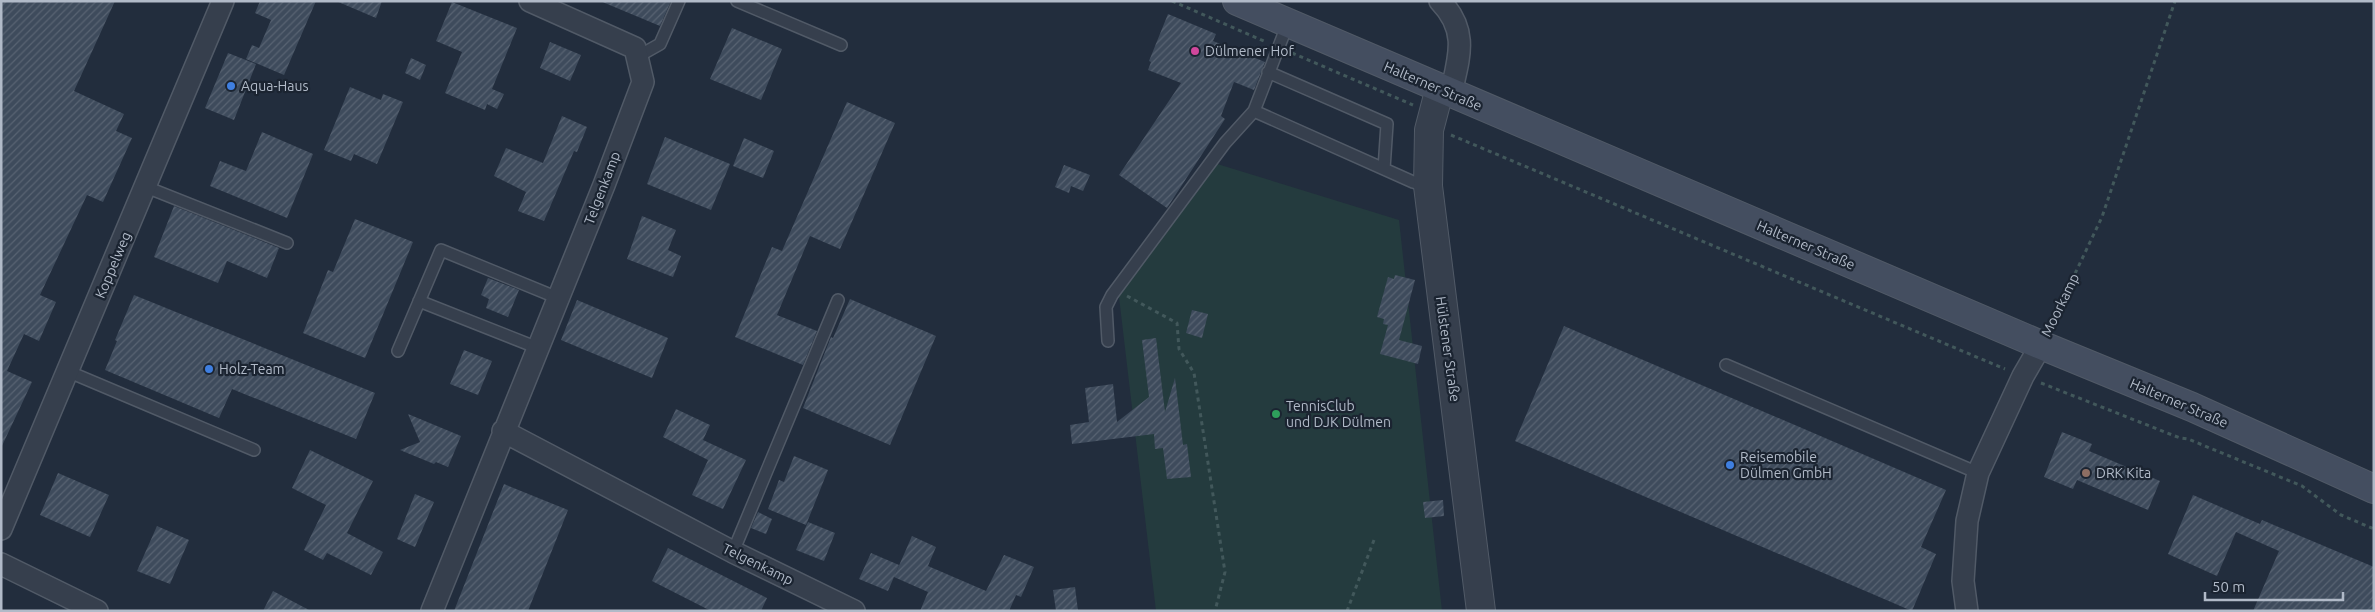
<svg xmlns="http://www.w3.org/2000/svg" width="2375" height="612" font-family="Ubuntu,sans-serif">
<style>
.grass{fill:#243b3e}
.building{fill:url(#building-hatch)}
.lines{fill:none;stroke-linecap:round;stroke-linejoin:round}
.service-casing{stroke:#515a67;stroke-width:14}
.minor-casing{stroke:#515a67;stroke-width:24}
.tertiary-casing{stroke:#515a67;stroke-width:30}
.secondary-casing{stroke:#515a67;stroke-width:30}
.path{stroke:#42585b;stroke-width:3;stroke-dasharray:4 4;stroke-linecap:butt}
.service{stroke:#363f4d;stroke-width:11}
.minor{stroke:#363f4d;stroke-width:21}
.tertiary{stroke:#363f4d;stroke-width:28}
.secondary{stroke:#444e60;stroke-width:28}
.hotel-dot{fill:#d1479c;stroke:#1b2431;stroke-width:2}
.shop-dot{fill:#3f7fe0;stroke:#1b2431;stroke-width:2}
.leisure-dot{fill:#2e9e5b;stroke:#1b2431;stroke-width:2}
.education-dot{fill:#8d6e63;stroke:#1b2431;stroke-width:2}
.labels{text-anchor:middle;stroke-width:4.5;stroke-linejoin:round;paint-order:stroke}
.poi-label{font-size:14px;fill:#b1bac8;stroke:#1b2431;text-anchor:start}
.street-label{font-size:14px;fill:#b1bac8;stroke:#1b2431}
</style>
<defs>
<pattern id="building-hatch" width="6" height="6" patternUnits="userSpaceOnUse" patternTransform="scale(1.25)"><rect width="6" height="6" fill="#3e4b5c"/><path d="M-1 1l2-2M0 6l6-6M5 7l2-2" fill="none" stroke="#586372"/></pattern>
</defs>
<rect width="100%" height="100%" fill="#222d3d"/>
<!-- grass -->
<path class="grass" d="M1214,163l185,57 43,391h-286l-39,-331z"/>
<!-- building -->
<path class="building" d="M1,1h114l-41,90 50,23 -8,17 16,7 -29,64 -16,-7 -47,100 16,7 -17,39 -15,-7 -17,37 25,11 -31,66z
M260,1h56l-32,74 -38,-16 6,-14 7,3 12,-28 -16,-7z
M336,1h46l-6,17z
M600,1h71l-11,25z
M452,2l65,26 -25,61 12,5 -7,15 -10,-5 -2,6 -40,-17 17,-41 -26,-11z
M1168,14l48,20 -3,7 52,21 -11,28 -20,-8 -13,34 4,3 -58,89 -48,-33 62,-92 -33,-13 3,-8 -2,-1z
M732,28l50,21 -21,51 -51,-21z
M550,42l31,13 -11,26 -30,-13z
M228,53l28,11 -22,56 -29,-12z
M411,58l15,7 -6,15 -15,-7z
M350,87l31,13 2,-6 20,8 -26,62 -23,-10 -3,7 -27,-11z
M847,102l48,21 -55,126 -30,-13 -33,79 40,16 -14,34 -68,-28 37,-90 10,4z
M562,116l25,11 -10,25 -3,-1 -30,70 -26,-10 8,-19 -32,-16 12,-28 37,15z
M262,132l51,22 -26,64 -77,-32 10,-25 26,10z
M665,137l65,27 -19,46 -64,-26z
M744,138l30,13 -11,27 -30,-12z
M1064,165l26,10 -7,16 -12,-5 -2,7 -14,-6z
M174,206l105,42 -12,30 -40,-17 -9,22 -64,-26z
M642,216l34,14 -8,20 13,6 -8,21 -46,-18z
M355,219l58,23 -48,116 -62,-25 25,-63 5,2z
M1395,275l20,5 -16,60 23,6 -4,18 -38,-10 8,-29 -5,-1 1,-5 -7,-2 11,-40 6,2z
M488,278l31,12 -11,27 -22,-9 3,-9 -8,-4z
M134,295l241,98 -19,46 -124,-50 -13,29 -114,-48 12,-29 -2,-1z
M850,299l86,37 -46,109 -87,-37 28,-71 2,1z
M577,300l91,38 -16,40 -91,-38z
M1192,310l16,4 -6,24 -16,-5z
M1564,326l382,164 -25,57 15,7 -24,57 -397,-170z
M1156,338l9,74 10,-34 8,67 4,-1 4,33 -24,2 -4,-31 -8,1 -1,-15 -82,10 -2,-19 19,-3 -4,-34 28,-4 4,38 32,-25 -7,-57z
M464,350l28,11 -14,34 -28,-11z
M676,409l34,16 -7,15 43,20 -23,49 -31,-14 16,-35 -45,-23z
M408,414l53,22 -13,31 -12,-5 -2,2 -34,-14 20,-8z
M2062,432l30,12 -3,7 71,30 -12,29 -71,-30 -4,9 -29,-12z
M310,450l63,31 -26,52 36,19 -12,23 -44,-22 -4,7 -19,-10 22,-45 -34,-17z
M794,456l34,14 -22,55 -38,-16 11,-29 5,2z
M58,473l51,22 -19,42 -50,-22z
M504,484l64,26 -40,101h-74z
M415,494l19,8 -19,45 -18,-8z
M2193,495l67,29 2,-4 112,47v44h-121l26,-60 -43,-19 -19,44 -49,-22z
M1443,500l1,16 -19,2 -2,-16z
M758,512l14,7 -6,15 -15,-6z
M808,522l27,11 -11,28 -28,-11z
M157,526l32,14 -19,44 -33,-13z
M912,536l24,11 -8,19 58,25 18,-36 30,12 -13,30 -5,-2 -7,16h-89l8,-19 -34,-15z
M668,548l99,50 -6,13h-50l-59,-30z
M871,553l28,12 -11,26 -29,-12z
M1075,587l3,24h-22l-3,-21z
M273,591l38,20h-48z"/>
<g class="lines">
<defs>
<path id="service" d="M737,1l104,44
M1288,23l-34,88 159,71 14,4
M637,57l23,-13 19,-43
M1268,72l119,52 -3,45
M146,187l141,56
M419,301l119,47
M1108,341l-2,-34 6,-12 113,-152 29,-32
M398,351l43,-101 117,48
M1726,365l252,108
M67,371l187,79
M733,552l105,-252"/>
<path id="minor" d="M1440,1c29,30 19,56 11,92
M503,431l230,121 121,59
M1,529l222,-528
M1,564l96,47
M432,611l172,-426 39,-103 -8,-34 -105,-47
M1967,611l-4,-30 4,-60 11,-48 45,-97 18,-31"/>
<path id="tertiary" d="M1440,88l-11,42 -1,56 53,425"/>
<path id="secondary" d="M1237,1l804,344 151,62 182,82"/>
</defs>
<!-- service casing -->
<use href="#service" class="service-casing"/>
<!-- minor casing -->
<use href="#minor" class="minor-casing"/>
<!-- tertiary casing -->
<use href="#tertiary" class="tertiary-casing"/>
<!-- secondary casing -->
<use href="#secondary" class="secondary-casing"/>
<!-- path -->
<path class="path" d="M1172,1l94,41
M1292,53l121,52
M1451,135l554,234
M1127,296l50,27 2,26 15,24 31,199 -10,39
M2051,324l51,-107 73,-216
M2041,383l139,55 8,1 114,47 39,29 33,14
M1347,611l27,-71"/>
<!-- service -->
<use href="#service" class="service"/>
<!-- minor -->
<use href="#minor" class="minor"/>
<!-- tertiary -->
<use href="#tertiary" class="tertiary"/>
<!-- secondary -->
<use href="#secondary" class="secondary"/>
</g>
<!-- markers -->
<circle class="hotel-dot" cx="1195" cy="51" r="5"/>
<g class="shop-dot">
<circle cx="231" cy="86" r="5"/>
<circle cx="209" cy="369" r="5"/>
<circle cx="1730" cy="465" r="5"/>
</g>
<circle class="leisure-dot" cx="1276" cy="414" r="5"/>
<circle class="education-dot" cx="2086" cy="473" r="5"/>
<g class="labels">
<!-- poi labels -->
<g class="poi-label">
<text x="1205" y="56">Dülmener Hof</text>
<text x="241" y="91">Aqua-Haus</text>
<text x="219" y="374">Holz-Team</text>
<text x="1286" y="411">TennisClub<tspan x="1286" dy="16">und DJK Dülmen</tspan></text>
<text x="1740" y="462">Reisemobile<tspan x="1740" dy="16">Dülmen GmbH</tspan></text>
<text x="2096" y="478">DRK Kita</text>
</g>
<!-- street labels -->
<g class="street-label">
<text transform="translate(1433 86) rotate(23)" y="5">Halterner Straße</text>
<text transform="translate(602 188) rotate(-69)" y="5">Telgenkamp</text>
<text transform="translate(1806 245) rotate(23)" y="5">Halterner Straße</text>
<text transform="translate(113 265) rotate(-67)" y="5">Koppelweg</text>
<text transform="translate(2060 305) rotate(-64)" y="5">Moorkamp</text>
<text transform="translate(1448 349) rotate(82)" y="5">Hülstener Straße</text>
<text transform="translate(2179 403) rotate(23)" y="5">Halterner Straße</text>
<text transform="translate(758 564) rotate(26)" y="5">Telgenkamp</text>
</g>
</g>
<!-- border -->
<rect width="2375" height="612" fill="none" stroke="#b1bac8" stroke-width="5"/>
<!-- scale -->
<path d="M2205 592v8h138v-8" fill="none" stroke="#b1bac8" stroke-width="2.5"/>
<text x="2212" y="592" font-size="15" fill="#b1bac8" stroke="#1b2431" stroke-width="4" paint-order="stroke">50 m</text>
</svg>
